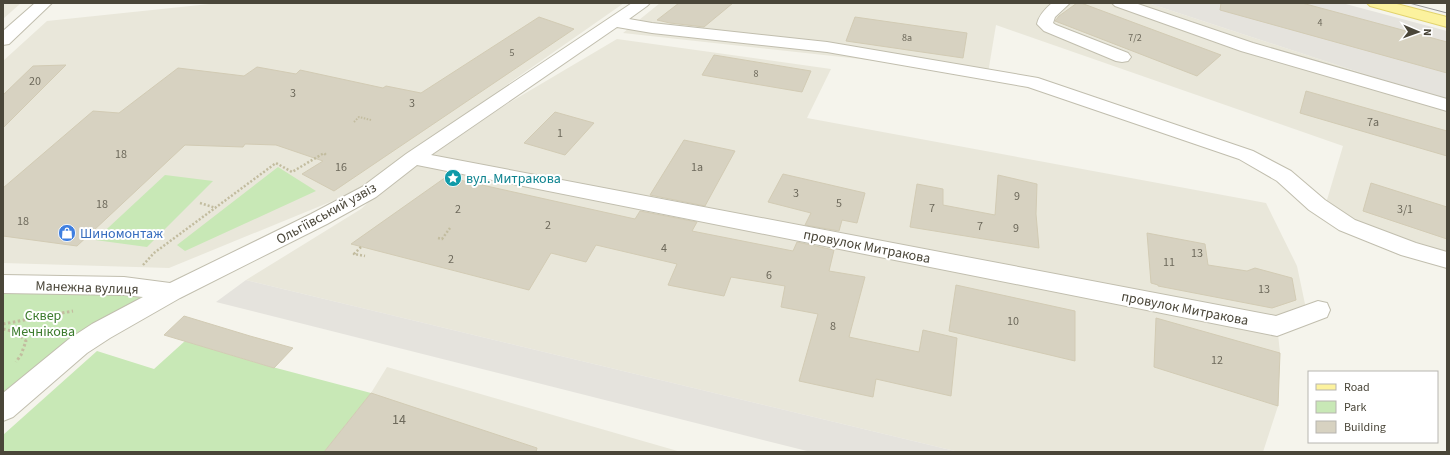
<svg xmlns="http://www.w3.org/2000/svg" width="1450" height="455" font-family="'Source Sans 3',sans-serif">
<style>
.residential{fill:#e9e7da}
.industrial{fill:#e5e3dd}
.green{fill:#c8e8b6}
.building{fill:#d7d2c1;stroke:#d2cbb4}
.lines{fill:none;stroke-linecap:round;stroke-linejoin:round}
.minor-casing{stroke:#c1beae;stroke-width:2}
.major-casing{stroke:#e2d36d;stroke-width:2}
.path-far2{stroke:#c2bc9f;stroke-width:2;stroke-dasharray:1.5 1.5;stroke-linecap:butt}
.path-far1{stroke:#c2bc9f;stroke-width:2.5;stroke-dasharray:2 2;stroke-linecap:butt}
.path{stroke:#c2bc9f;stroke-width:3;stroke-dasharray:2.5 2.5;stroke-linecap:butt}
.minor{fill:#fff;fill-rule:evenodd}
.major{fill:#fcf29e;fill-rule:evenodd}
.tram{stroke:#999;stroke-width:1}
.labels{text-anchor:middle;stroke-width:4;stroke-linejoin:round;paint-order:stroke}
.far-number-label{font-size:10px;fill:#6d695b}
.number-label{font-size:12px;fill:#6d695b}
.culture-label{font-size:14px;fill:#0d838f;stroke:#fff;text-anchor:start}
.street-label{font-size:14px;fill:#4a4639;stroke:#fff}
.shop-label{font-size:14px;fill:#366cbe;stroke:#fff;text-anchor:start}
.park-label{font-size:14px;fill:#3c7b2d;stroke:#fff}
.near-number-label{font-size:14px;fill:#6d695b}
</style>
<rect width="100%" height="100%" fill="#f5f4ec"/>
<!-- residential -->
<path class="residential" d="M3,3h18l-18,16z
M219,3h405l-272,190 -183,75 -166,-5v-202l44,-40z
M660,3h488l299,98v158l-123,-49 19,-64 -347,-121 -8,48 -365,-40z
M617,39l214,30 -24,49 459,85 31,63 12,57 -888,-168z
M415,160l863,174 2,19 -2,53 -15,46h-304l-713,-172 115,-71z
M387,367l294,85h-357l47,-59z"/>
<!-- industrial -->
<path class="industrial" d="M1148,3h194l105,28v70z
M246,280l713,172h-148l-595,-150z"/>
<!-- green -->
<path class="green" d="M278,167l38,24 -131,60 -8,-6z
M165,175l48,6 -66,66 -52,-7z
M3,284l169,8 -169,117z
M185,341l76,23 110,29 -47,59h-321v-17l94,-84 57,18z"/>
<!-- building -->
<path class="building" d="M679,3h54l-29,24 -34,-4 -13,-3z
M1077,3h4l140,52 -24,21 -142,-55 4,-5z
M1221,3h81l145,39v31l-227,-63z
M539,17l35,12 -240,162 -32,-17 21,-13 -47,-16 -31,-1 -2,3 -58,-2 -108,101 -74,-10v-48l90,-77 26,2 59,-45 66,8 13,-9 39,7 4,-4 83,18 3,-2 35,7z
M855,17l112,16 -4,25 -117,-17z
M714,55l97,16 -9,21 -100,-17z
M66,65l-63,63v-33l30,-29z
M1306,91l141,40v25l-147,-43z
M555,112l39,11 -29,32 -41,-12z
M684,140l51,11 -30,55 -55,-11z
M783,174l82,19 -8,30 -15,-3 -3,11 -34,-6 6,-12 -43,-11z
M998,175l39,9 -1,30 3,34 -129,-21 7,-43 26,5v16l52,10z
M446,177l189,42 5,-8 57,11 -5,9 101,20 4,-9 37,8 -5,21 36,6 -16,60 70,15 4,-22 34,8 -6,58 -75,-17 -3,18 -74,-16 19,-67 -37,-7 4,-21 -54,-9 -7,19 -21,-4 -35,-7 9,-21 -81,-19 -10,17 -35,-9 -22,37 -178,-46z
M1371,183l76,24v32l-84,-28z
M1147,233l58,11 3,21 39,6 8,-3 37,10 4,22 -24,8 -114,-22v-1l-7,-2z
M956,285l119,26v50l-126,-30z
M184,316l66,20 43,12 -19,20 -110,-33z
M1156,318l124,35 -2,53 -124,-39z
M371,393l166,55 -1,4h-212z"/>
<g class="lines">
<defs>
<path id="minor" d="M35,3h17l-43,41 -6,1v-14z
M632,3h18l-3,3 -18,13 23,4 175,19 211,36 215,73 38,20 34,29 30,20 61,23 31,9v16l-46,-13 -62,-25 -30,-20 -32,-29 -38,-22 -211,-72 -201,-35 -175,-19 -35,-6 -186,128 845,161 42,-15 9,2 3,7 -3,7 -50,19 -860,-171 -41,32 -49,27 -147,74 -70,40 -23,15 -74,64 -10,4v-28l66,-54 23,-15 51,-27 -19,-2 -121,-2v-18l121,2 46,6 141,-69 51,-27 44,-33z
M1052,3h18l-15,14 -2,6 3,2 72,28 3,4 -3,4 -6,1 -6,-1 -72,-30 -7,-7c2,-9 8,-15 15,-21z
M1112,3h23l118,40 194,56v12l-206,-60 -126,-45z"/>
<path id="major" d="M1367,3h26l54,14v10l-77,-21z"/>
</defs>
<!-- minor casing -->
<use href="#minor" class="minor-casing"/>
<!-- major casing -->
<use href="#major" class="major-casing"/>
<!-- path-far2 -->
<path class="path-far2" d="M354,122l5,-5 12,3"/>
<!-- path-far1 -->
<path class="path-far1" d="M200,203l16,5
M438,238l4,1 8,-11
M361,247l-7,7 11,2
M143,265l11,-12 122,-90 16,9 32,-19 3,3"/>
<!-- path -->
<path class="path" d="M3,324l70,-13
M3,329l13,3 10,9 -5,14 -5,7"/>
<!-- minor -->
<use href="#minor" class="minor"/>
<!-- major -->
<use href="#major" class="major"/>
<!-- tram -->
<path class="tram" d="M1409,3l38,10"/>
</g>
<!-- icons -->
<defs>
<symbol id="sight-disc" viewBox="-11 -11 22 22"><circle r="9.5" fill="#0f9aa8" stroke="#fff"/><path d="M0-6L1.8-2.2L6-1.7L2.9 1.2L3.7 5.4L0 3.3L-3.7 5.4L-2.9 1.2L-6-1.7L-1.8-2.2Z" fill="#fff"/></symbol>
<symbol id="shop-disc" viewBox="-11 -11 22 22"><circle r="9.5" fill="#3f7fe0" stroke="#fff"/><path d="M-5-2.5h2.3a2.7 3.5 0 0 1 5.4 0H5L5.5 6h-11ZM-1.5-2.5h3a1.5 2.3 0 0 0-3 0Z" fill="#fff"/></symbol>
</defs>
<g fill-rule="evenodd">
<use href="#sight-disc" x="443" y="168" width="20" height="20"/>
<use href="#shop-disc" x="57" y="223" width="20" height="20"/>
</g>
<g class="labels">
<!-- far-number labels -->
<g class="far-number-label">
<text x="1320" y="26">4</text>
<text x="907" y="41">8а</text>
<text x="1135" y="41">7/2</text>
<text x="512" y="56">5</text>
<text x="756" y="77">8</text>
</g>
<!-- number labels -->
<g class="number-label">
<text x="35" y="85">20</text>
<text x="293" y="97">3</text>
<text x="412" y="107">3</text>
<text x="1373" y="126">7а</text>
<text x="560" y="137">1</text>
<text x="121" y="158">18</text>
<text x="341" y="171">16</text>
<text x="697" y="171">1а</text>
<text x="796" y="197">3</text>
<text x="1017" y="200">9</text>
<text x="839" y="207">5</text>
<text x="102" y="208">18</text>
<text x="932" y="212">7</text>
<text x="458" y="213">2</text>
<text x="1405" y="213">3/1</text>
<text x="23" y="225">18</text>
<text x="548" y="229">2</text>
<text x="980" y="230">7</text>
<text x="1016" y="232">9</text>
<text x="664" y="252">4</text>
<text x="1197" y="257">13</text>
<text x="451" y="263">2</text>
<text x="1169" y="266">11</text>
<text x="769" y="279">6</text>
<text x="1264" y="293">13</text>
<text x="1013" y="325">10</text>
<text x="833" y="330">8</text>
<text x="1217" y="364">12</text>
</g>
<!-- culture labels -->
<g class="culture-label">
<text x="466" y="183">вул. Митракова</text>
</g>
<!-- street labels -->
<g class="street-label">
<text transform="translate(326 213) rotate(-29)" y="5">Ольгіївський узвіз</text>
<text transform="translate(867 246) rotate(11)" y="5">провулок Митракова</text>
<text transform="translate(87 287) rotate(2)" y="5">Манежна вулиця</text>
<text transform="translate(1185 308) rotate(11)" y="5">провулок Митракова</text>
</g>
<!-- shop labels -->
<g class="shop-label">
<text x="80" y="238">Шиномонтаж</text>
</g>
<!-- park labels -->
<g class="park-label">
<text x="43" y="320">Сквер<tspan x="43" dy="16">Мечнікова</tspan></text>
</g>
<!-- near-number labels -->
<g class="near-number-label">
<text x="399" y="424">14</text>
</g>
</g>
<!-- border -->
<rect width="1450" height="455" fill="none" stroke="#4a4639" stroke-width="8"/>
<!-- legend -->
<rect x="1308" y="371" width="130" height="72" fill="#ffffff" stroke="#b7b5b0"/>
<rect x="1316" y="384" width="20" height="6" fill="#fcf29e" stroke="#b7b5b0"/>
<text x="1344" y="391" font-size="12" fill="#4a4639">Road</text>
<rect x="1316" y="401" width="20" height="12" fill="#c8e8b6" stroke="#b7b5b0"/>
<text x="1344" y="411" font-size="12" fill="#4a4639">Park</text>
<rect x="1316" y="421" width="20" height="12" fill="#d7d2c1" stroke="#b7b5b0"/>
<text x="1344" y="431" font-size="12" fill="#4a4639">Building</text>
<!-- north arrow -->
<g transform="translate(1418 32) rotate(92)" stroke="#ffffff" stroke-width="3" paint-order="stroke">
<path d="M0-3L7 15L0 10L-7 15Z" fill="#4a4639"/>
<text y="-6" font-size="11" font-weight="bold" text-anchor="middle" fill="#4a4639">N</text>
</g>
</svg>
